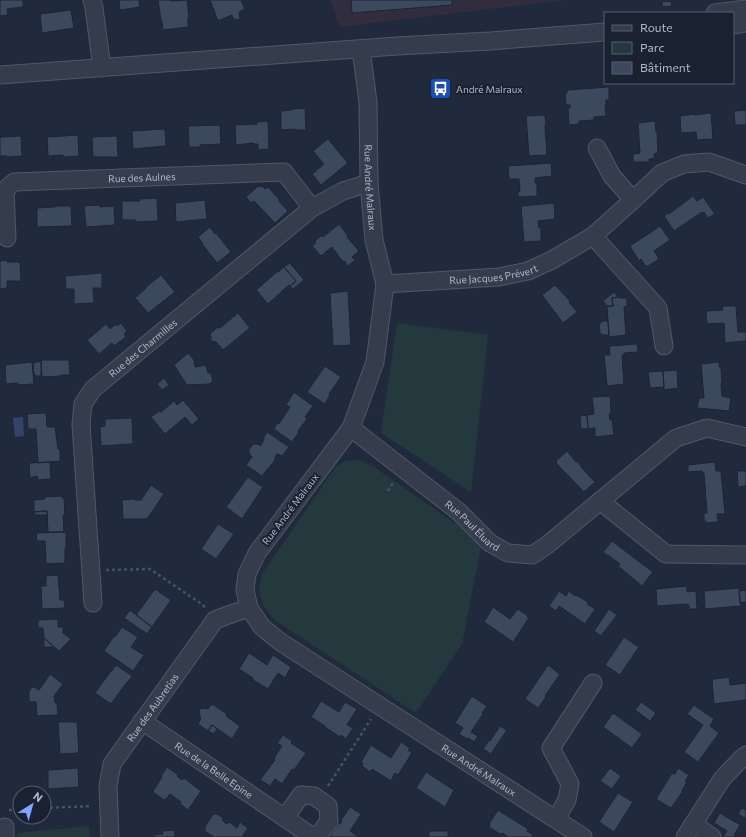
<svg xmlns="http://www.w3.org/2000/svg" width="746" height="837" font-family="Commissioner,sans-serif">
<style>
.medical{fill:#312d3e}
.green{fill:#23393e}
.water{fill:#346}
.building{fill:#3c485d;stroke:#1c2434}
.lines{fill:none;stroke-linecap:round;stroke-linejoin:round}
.minor-casing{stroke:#505768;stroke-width:19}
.path{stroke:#41565b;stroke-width:2.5;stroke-dasharray:3 3;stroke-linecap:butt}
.minor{stroke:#353d4d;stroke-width:17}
.labels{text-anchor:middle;stroke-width:4;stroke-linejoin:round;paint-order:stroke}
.poi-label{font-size:10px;fill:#b0b7c9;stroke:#1a2232;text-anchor:start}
.street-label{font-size:10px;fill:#b0b7c9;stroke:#1a2232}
</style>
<rect width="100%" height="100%" fill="#212a3d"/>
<!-- medical -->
<path class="medical" d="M330,0h235l-225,27z"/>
<!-- green -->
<path class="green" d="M397,323l91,12 -17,157 -90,-59z
M356,460l9,2 12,7 105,73 -20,102 -46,69 -140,-92 -13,-15 -4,-17 3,-15 73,-106 10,-7z
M89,826l1,11h-73v-4z"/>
<!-- water -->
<path class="water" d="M23,417l1,19 -9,1 -2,-19z"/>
<!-- building -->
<path class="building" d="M0,0h23v7l-16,2 1,6 -8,1z
M119,0h20l1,7 -20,3z
M158,0h12v1l17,-1 2,18h-1v9l-25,3 -1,-9h-1z
M210,0h31l4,9 -6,3 1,7 -4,1 -3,-2 -1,-3 -14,6z
M351,0h101v5l-100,8z
M671,1l1,5 -10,1v-5z
M71,10l3,18 -32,5 -2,-19z
M609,87v13h-3v5h-1l1,11 -12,1v3l-15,1v3l-10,1 -1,-16 2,-1v-3h-4l-1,-12h2v-3z
M305,108l1,22h-11v-1l-14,1v-19l11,-1v-1z
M746,110v15h-11l-1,-14z
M711,113l2,26 -16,1 -1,-8 -15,1 -1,-17 15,-2v1z
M544,115v1h1l1,8 -1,2 2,29 -18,1 -3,-40z
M268,121l1,28 -11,1v-6h-4l-1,-1 -17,2 -1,-20 22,-1v-2z
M655,121l1,11h1l1,21 -4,1 1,4 -6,1v3h-16v-8l7,-1 -2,-30z
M220,125l1,19 -21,1v2h-11l-1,-21z
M165,129l1,17 -33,3 -1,-18z
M78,135l1,21 -16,1v-2l-15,1 -1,-19z
M21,136l1,20 -15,1v-1h-7v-19z
M117,136l1,21h-25l-1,-20z
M328,139l20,24 -27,22 -9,-11 12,-10 -11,-13z
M551,163l1,13 -17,2v5h2v13l-19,1v-5l2,-1 -1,-12h-10l-1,-13z
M262,186l3,3 3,-2 11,12v2l9,10 -13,12 -21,-22 -3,2 -5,-6 11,-10z
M693,196l4,5 6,-4 12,17 -7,4 -4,-6 -1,1 -1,-1 -28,19 -10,-15 4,-3 1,1z
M157,198l1,23 -22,1v-2h-14v-19h18v-2z
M205,200l2,19 -31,3 -1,-19z
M554,203l1,16 -17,2 1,7h2v13l-17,1 -3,-36z
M100,205v2l14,-1 1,19 -29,2 -2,-21z
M55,206h16l1,20 -35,1v-19l18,-1z
M339,224l9,12 -1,1 12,14 -7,6 3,3 -7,6 -4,-5 -1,1 -11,-15 -11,9 -9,-10 4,-3 -1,-2 7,-6 1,2z
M660,226l10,14 -16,11 4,6v3l-10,6h-3l-4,-7 -2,2 -9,-15z
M210,227l5,7 1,-1 15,19 -14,11 -15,-19h1l-5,-7z
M7,260v2h13l1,19h-14v7l-7,1v-28z
M290,263l14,17 -11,9 -3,-3 6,-5 -12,-14z
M284,267l12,14 -6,5 -1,-1 -21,19 -12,-14 22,-19v1z
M102,273v15h-9l1,15 -20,1v-15h-8l-1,-13z
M161,275l14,17 -27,21 -13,-15 11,-10v-1z
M555,285l15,16 -1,1 8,10 -14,11 -21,-28z
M348,291l3,54 -18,1 -3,-53z
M614,292l4,5 -6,1 1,8h-6l-4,-5z
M620,297v1h7v8l-3,1 2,28 -17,2 -2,-31h6l-1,-8z
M722,306h14l2,26h8v9l-21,2 -1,-14h1l-1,-6 -17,1 -1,-13 17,-1z
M238,313l12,15 -27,22 -7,-8 -5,-1v-5l-1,-2 8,-7 2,1z
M601,321h7l1,14h-7v-1h-2l-1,-11h2z
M121,323l6,8 -3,3 2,3 -12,9 -2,-3 -13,11 -12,-14 19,-16 4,5 6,-5 1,2z
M637,344l1,8 -14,1v2h-2l2,29 -17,2 -3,-31h6l-1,-9z
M188,353l6,7 1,7 11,-2 2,8h3l2,9 -4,2 -22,1 -8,-12 -5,-8z
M41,360h28l1,15h-9v1l-19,1z
M41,361v15h-5l-2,-2 -1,-10 3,-2z
M32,362l2,22 -16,1v-2l-12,1 -1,-19z
M719,362v5h2l1,16h-1l1,13 9,2 -2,13 -32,-3 2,-10h5l-3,-34z
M325,366l16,11 -12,17 1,1 -5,9 -18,-12z
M677,370l1,18 -14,2 -1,-19z
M663,371l1,16 -14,1 -2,-16z
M164,378l5,7 -7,5 -5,-6z
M294,392l19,14 -8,11 2,2 -9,12 1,1 -7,10 -18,-13 3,-6 2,1 11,-17 -4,-2z
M610,396l1,17 -2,1 1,6h2l2,15 -19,2v-9l-7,1 -1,-14 7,-1 -2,-17z
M183,400l16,19 -7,6 -7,-8 -20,17 -14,-17 8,-6 2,1 13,-11 3,4z
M46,413l1,14h8l3,22h2v12l-22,2 -2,-34h-8l-1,-15z
M587,415l1,14h-7l-1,-13z
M132,418l1,26 -32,2 -1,-19 5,-1v-7z
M267,432l22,15 -7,9 -4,-2h-1l-2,3v3l-13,16 -16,-11 6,-8 -2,-2 -1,-3v-2l3,-5 3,-1h3l2,2 4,-6v-3z
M567,451l9,11 1,-1 5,6h-1l14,15 -11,10 -28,-29 1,-1 -1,-1z
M50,462l1,17 -13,1 -1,-4 -7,2 -1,-15z
M715,462l1,9h5l4,43h-8l1,8 -12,1v-2h-2v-8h3l-3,-40h-1l-1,-2 -14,1v-7z
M737,471h9v15l-8,1z
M248,477l15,10 -21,32 -16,-12z
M151,485l13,9 -17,25h-24l-1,-19 13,-1v1h6z
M62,496v2h2l1,17h-2l1,17h-16l-1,-21 -13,1v-12l11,-1 -1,-2z
M47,511l1,4h-14v-3z
M218,524l16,10 -18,25 -15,-10z
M66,532v16h-1v15l-19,1 -1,-23h-8l-1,-8z
M612,541l41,31 -11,14 -24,-20 2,-2 -12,-9v1l-5,-4z
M58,575l2,25h4l1,8 -23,1 -1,-23h5v-10z
M687,586v6l9,-1 1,18h-8v-4h-2v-1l-30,2 -1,-17z
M739,588l2,18 -36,3 -1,-18z
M155,589l16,11 -19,27 -16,-12z
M746,590v12l-6,1 -1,-12z
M559,591l7,5 3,-5 6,5 1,-1 12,7 -1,2 8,5 -10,15 -26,-18 -3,5 -7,-5z
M493,607l17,12 8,-10 10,7 -1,1 2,1 -16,24 -29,-20z
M609,609l8,6 -16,21 -7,-5z
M130,610l22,17 -5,7 -23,-16z
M58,619v8h5v6l8,6 -12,12 -15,-13 -1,-10h-5v-8z
M122,627l16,10 -7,10 13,8 -11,16 -29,-20 10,-15 1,1z
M624,637l15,10 -19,28 -15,-10z
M44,638l10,9h-10z
M249,653l18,12 6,-10 18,12 -6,11 -7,-5 -10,16 -15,-9v-2l-14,-9z
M116,665l16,11 -4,6h-1l-16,22 -16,-11 16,-22h1z
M548,665l12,9 -15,22 1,1 -8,11 -13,-9z
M50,674l13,10 -9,12 1,7h2l1,12 -21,1 -1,-14h-5l-2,-1v-10l3,-4h2l5,3z
M729,677l1,8 16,-2v17l-32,4 -2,-23 2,-2z
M472,696l15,10 -5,7 1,1 -12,18 7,4 -4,6 -6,-4 -1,1 -8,-5 4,-6 -8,-5z
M321,701l18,11 6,-10 12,7 -10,16 6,3 -7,11 -5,-4 -1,2 -15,-10v-1l-14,-9z
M641,702l15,11 -6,8 -15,-11z
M212,704l15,10 -1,2 14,10 -8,13 -20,-14 -4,6 -10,-7 3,-6 -1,-1 -1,-8 7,-1 2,1z
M694,705l20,14 -4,7 9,7 -21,29 -14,-10 19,-27 -16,-11z
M613,713l29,21 -10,14 -29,-21z
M58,722h19l2,31 -19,1z
M212,725l5,4 -3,5 -6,-3z
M500,726l7,4 -16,24 -8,-5 6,-9 1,1z
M283,735l9,6 -1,2 15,10 -12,17 -2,-1 -10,15 -7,-5 -5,7 -10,-6 15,-20 -1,-2 8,-12 -5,-3z
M401,742l9,6 -2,2 4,3 -14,22 -3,-2 -4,8 -19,-12 -2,3 -8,-6 1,-3 -2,-1 10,-17 20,13z
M167,767l10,7 1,3 4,3 2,-2 17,13 -13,19 -8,-6 1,-2 -11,-8 -4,5 -2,1 -10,-7 -1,-2 9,-14 -1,-1z
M78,768l1,19 -31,2v-19z
M610,768l11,8 -9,13 -12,-8z
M678,768l11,7 -4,6 2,1 -5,9h1l-12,17 -15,-9 16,-26 3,1z
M426,772l28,18 -9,17 -29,-19z
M618,793l15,9 -19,30 -15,-10z
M350,807l11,7 -11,17 9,6h-27l-2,-1 9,-13 1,1 2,-3 -1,-1z
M742,808l4,2v9l-8,-5z
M498,810l30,19 -1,2 6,4 -1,2h-24l-6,-4 -2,1 -11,-7 1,-2 -1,-1z
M720,813l20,12 -6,10 2,2h-13l4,-6 -13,-8z
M213,814h4l6,4v3l4,3 2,-2 8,6 3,-6 8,6 -6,9h-28l-9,-6v-4z
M174,830l1,7h-22h1v-2l9,-1 -1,-3z
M429,831h19v6h-19z"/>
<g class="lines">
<defs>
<g id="minor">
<path d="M92,0l2,8 8,60"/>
<path d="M715,13l31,-4"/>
<path d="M733,25l13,-2"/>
<path id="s1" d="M361,49l7,53 1,81 5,57 11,44 -10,78 -24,66 -94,125 -10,21 -2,16 4,18 13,19 17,14 304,196"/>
<path d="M0,75l397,-29 93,-5 115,-9"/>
<path d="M597,148l15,28 21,24"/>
<path d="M593,236l65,72 6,38"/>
<path id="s2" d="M7,238l-2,-48 9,-8 270,-10 28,36"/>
<path id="s3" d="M385,284l114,-7 29,-6 24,-11 41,-24 40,-36 29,-27 22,-9 25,-2 37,13"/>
<path id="s4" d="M351,428l108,84 31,31 18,10 24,2 14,-9 130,-108 31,-10 39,9"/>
<path d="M600,501l66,53 80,1"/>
<path id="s5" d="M93,603l-12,-179 2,-20 10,-15 219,-181 31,-17 26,-8"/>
<path id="s6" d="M142,721l171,116"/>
<path d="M285,818l16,-23 13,1 14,10 1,15 -8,11 -8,5"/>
<path d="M556,819l11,-19 3,-16 -19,-36 42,-65"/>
<path d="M693,824l19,13"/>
<path d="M5,827v10"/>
<path id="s7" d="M110,837l-2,-51 4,-22 103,-144 16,-6 18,-6"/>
<path d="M685,837l37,-58 20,-21 4,-3"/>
</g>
</defs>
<!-- minor casing -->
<use href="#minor" class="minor-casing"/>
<!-- path -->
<path class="path" d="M388,491l6,-10
M106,570l44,-1 53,36 3,4
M328,786l43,-67
M44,808l48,-2
M9,810h11"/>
<!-- minor -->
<use href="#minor" class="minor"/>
</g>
<!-- icons -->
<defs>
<symbol id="bus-square" viewBox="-11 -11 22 22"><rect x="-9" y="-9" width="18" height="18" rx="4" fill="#1a4fb4" stroke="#1a2232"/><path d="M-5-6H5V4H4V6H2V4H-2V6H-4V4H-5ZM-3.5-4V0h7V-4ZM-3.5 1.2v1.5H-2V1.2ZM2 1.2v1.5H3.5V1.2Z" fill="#fff"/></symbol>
</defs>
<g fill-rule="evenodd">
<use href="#bus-square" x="428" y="76" width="25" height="25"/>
</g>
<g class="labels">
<!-- poi labels -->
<g class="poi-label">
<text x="456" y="93">André Malraux</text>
</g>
<!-- street labels -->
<g class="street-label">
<text dy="4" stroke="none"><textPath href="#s2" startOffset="188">Rue des Aulnes</textPath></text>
<text dy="4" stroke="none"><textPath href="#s1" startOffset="139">Rue André Malraux</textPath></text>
<text dy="4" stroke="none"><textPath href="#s3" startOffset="109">Rue Jacques Prévert</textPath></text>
<text dy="4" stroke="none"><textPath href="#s5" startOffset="282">Rue des Charmilles</textPath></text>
<text transform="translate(290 509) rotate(-53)" y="4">Rue André Malraux</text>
<text dy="4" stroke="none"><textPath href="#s4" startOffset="156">Rue Paul Éluard</textPath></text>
<text dy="4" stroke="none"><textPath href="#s7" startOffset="143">Rue des Aubretias</textPath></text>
<text dy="4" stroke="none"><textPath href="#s6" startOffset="87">Rue de la Belle Epine</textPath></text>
<text dy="4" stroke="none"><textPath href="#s1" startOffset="883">Rue André Malraux</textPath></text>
</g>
</g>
<!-- legend -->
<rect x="604" y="12" width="130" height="72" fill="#1a2232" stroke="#565e6e"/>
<rect x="612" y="25" width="20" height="6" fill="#353d4d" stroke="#565e6e"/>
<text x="640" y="32" font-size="12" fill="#b0b7c9">Route</text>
<rect x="612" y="42" width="20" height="12" fill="#23393e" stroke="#565e6e"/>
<text x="640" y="52" font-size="12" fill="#b0b7c9">Parc</text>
<rect x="612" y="62" width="20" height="12" fill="#3c485d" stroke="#565e6e"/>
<text x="640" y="72" font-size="12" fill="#b0b7c9">Bâtiment</text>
<!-- north arrow -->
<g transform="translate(32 805) rotate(37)"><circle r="19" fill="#1a2232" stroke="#565e6e"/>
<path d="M0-3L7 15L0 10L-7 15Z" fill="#7fa5ff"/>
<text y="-6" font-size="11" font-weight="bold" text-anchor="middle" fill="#b0b7c9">N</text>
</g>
</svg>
